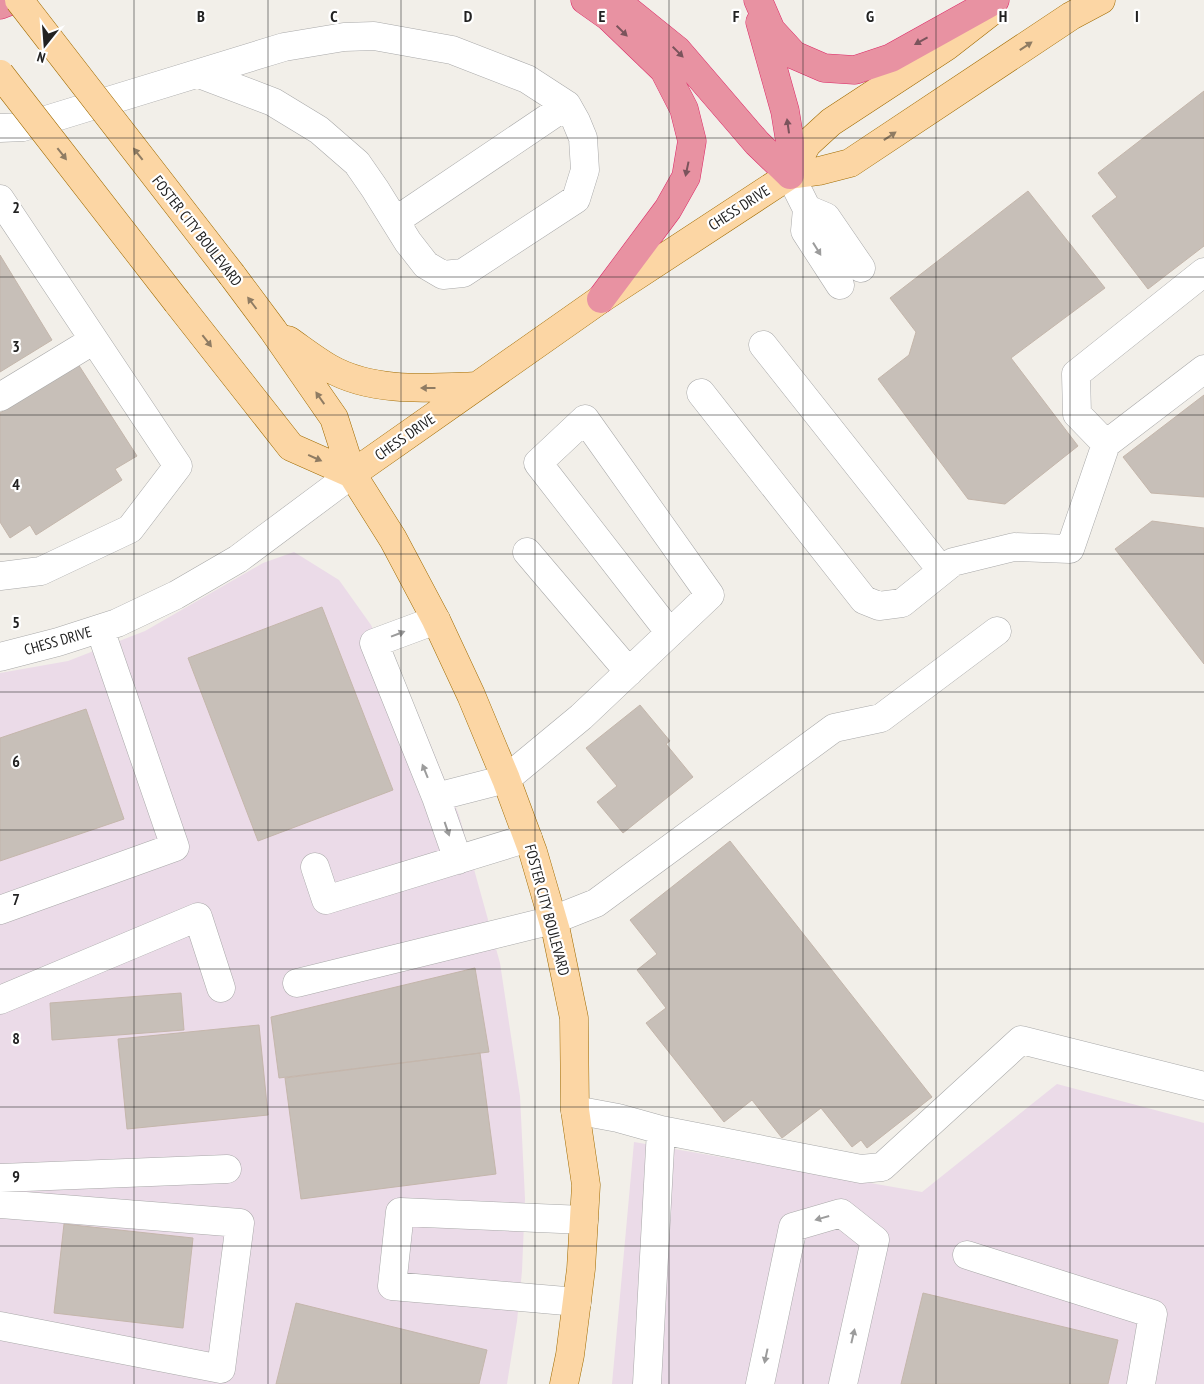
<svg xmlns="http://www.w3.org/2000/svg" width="1204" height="1384" font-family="'PT Sans Narrow',sans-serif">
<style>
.industrial{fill:#ebdbe8}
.building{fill:#c7bfb8;stroke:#c4b6ab}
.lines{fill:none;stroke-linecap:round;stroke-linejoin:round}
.minor-casing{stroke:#a9a9a9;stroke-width:29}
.major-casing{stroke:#a06b00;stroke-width:29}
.highway-casing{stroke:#dc2a67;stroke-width:29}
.minor{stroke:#fff;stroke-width:28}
.major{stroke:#fcd6a4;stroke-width:28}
.highway{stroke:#e892a2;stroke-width:28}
.major-bridge-casing{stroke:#a06b00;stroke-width:29;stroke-linecap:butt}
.major-bridge{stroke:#fcd6a4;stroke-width:28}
.oneway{fill:#7b545c}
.oneway2{fill:#8f7c63}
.oneway3{fill:#9c9c9c}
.grid{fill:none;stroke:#222;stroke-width:1;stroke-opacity:0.55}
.labels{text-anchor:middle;stroke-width:4.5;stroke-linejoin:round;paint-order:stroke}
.street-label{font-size:15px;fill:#222;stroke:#fff}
.grid-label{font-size:16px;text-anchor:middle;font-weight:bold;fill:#222;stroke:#fff;stroke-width:4.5;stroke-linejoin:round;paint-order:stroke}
</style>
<rect width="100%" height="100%" fill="#f2efe9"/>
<!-- industrial -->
<path class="industrial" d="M294,552l45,28 32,45 48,91 40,99 41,148 20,133 5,103 -3,72 -5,50 -10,63h-507v-711l68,-12 77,-30 118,-68z
M1057,1084l147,39v261h-592l22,-242 288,50z"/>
<!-- building -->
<path class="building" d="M1204,91v155l-56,43 -56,-73 25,-19 -19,-24z
M1028,191l77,97 -94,70 67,88 -73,58 -37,-5 -90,-120 31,-24 7,-23 -26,-34z
M0,255l52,85 -52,32z
M78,364l59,92 -22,13 7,11 -86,55 -6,-10 -20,13 -10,-16v-109z
M1204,395v102l-53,-4 -28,-36z
M1152,521l52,7v136l-89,-115z
M322,607l71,183 -135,51 -70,-183z
M640,705l30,36 -4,3 27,33 -70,56 -26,-31 20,-16 -31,-38z
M86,709l38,110 -124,42v-123z
M730,841l202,256 -65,51 -6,-8 -9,7 -31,-39 -39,30 -30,-38 -28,22 -78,-99 20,-15 -29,-38 20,-16 -27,-34z
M475,968l14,84 -210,26 -8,-61z
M181,993l3,37 -132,10 -2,-37z
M259,1025l9,90 -141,14 -9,-90z
M480,1053l16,121 -195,25 -16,-121z
M64,1224l129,14 -10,90 -129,-15z
M923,1293l195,47 -10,44h-207z
M296,1303l191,47 -8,34h-203z"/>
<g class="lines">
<defs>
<path id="minor" d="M0,128l23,-1 261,-80 60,-10 30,-1 78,14 75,29 40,26 9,16 7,17 2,32 -9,29 -113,74 -20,2 -17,-10 -18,-23 -33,-53 -18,-26 -38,-33 -46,-28 -74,-28
M790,175l17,34 -2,22 35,54
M0,199l178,267 -48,63 -89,42 -41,5
M807,209l19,8 35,51
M395,221l172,-116
M763,345l179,226
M701,393l163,207 15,6 23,-3 51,-41 61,-15 56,2 36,-105 98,-75
M0,397l94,-57
M1106,444l-29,-30 -1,-40 128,-102
M527,552l102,120
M436,620l-62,23 62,154 70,-18 75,-62 129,-122 -125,-176 -47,44 132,170
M0,657l58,-15 59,-19 59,-28 62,-36 114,-85
M436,797l22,63
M315,867l11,33 202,-62
M0,910l175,-63 -75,-218
M297,983l256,-63 43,-17 238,-175 47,-10 116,-87
M0,1000l198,-83 23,71
M575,1110l43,8 43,12 200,39 21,-2 139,-127 183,46
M0,1178l227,-9
M0,1204l240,19 -19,146 -221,-43
M967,1255l186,59 -12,70
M577,1302l-185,-16 8,-74 184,8
M647,1384l14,-254
M760,1384l33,-157 48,-14 34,27 -32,144"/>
<path id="major" d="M790,175l29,-4 31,-8 221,-147 30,-16
M232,275l41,55 61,88 18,56 41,65 43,81 35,75 35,84 27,73 23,79 18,87 1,92 11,75 -5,84 -11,86 -6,29
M177,302l114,145 61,27
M288,340c13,9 27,20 41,28 44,25 99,20 148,18
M352,474l249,-175 189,-124 17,-31 24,-22 116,-76 45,-35"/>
<path id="highway" d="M585,0l24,17 55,53 20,39 8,32 -6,36 -18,32 -67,90
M613,0l7,4 57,46 80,93 33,32
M758,0l13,30 23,25 30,13 31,2 36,-12 104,-58
M0,5l13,-5
M760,22l25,89 5,31v33"/>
</defs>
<!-- minor casing -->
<use href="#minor" class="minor-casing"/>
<!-- major casing -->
<use href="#major" class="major-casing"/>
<!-- highway casing -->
<use href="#highway" class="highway-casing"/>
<!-- minor -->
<use href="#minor" class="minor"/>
<!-- major -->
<use href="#major" class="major"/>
<!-- highway -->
<use href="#highway" class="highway"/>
<defs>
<path id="major-bridge" d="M19,0l213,275
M0,74l177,228"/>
</defs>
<!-- major-bridge casing -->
<use href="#major-bridge" class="major-bridge-casing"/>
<!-- major-bridge -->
<use href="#major-bridge" class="major-bridge"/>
</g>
<!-- one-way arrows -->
<defs><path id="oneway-solid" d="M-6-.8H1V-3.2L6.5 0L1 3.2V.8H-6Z" transform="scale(1.25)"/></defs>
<g class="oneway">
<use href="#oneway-solid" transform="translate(622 31) rotate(44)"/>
<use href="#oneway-solid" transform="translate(921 41) rotate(151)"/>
<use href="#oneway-solid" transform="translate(678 52) rotate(45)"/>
<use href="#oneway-solid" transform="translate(788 126) rotate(-98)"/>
<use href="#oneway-solid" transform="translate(687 169) rotate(102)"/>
</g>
<g class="oneway2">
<use href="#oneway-solid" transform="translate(1026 46) rotate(-34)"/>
<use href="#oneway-solid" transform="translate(890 136) rotate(-34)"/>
<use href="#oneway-solid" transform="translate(62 154) rotate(52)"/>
<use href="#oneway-solid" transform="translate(138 154) rotate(-128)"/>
<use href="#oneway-solid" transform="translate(252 303) rotate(-127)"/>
<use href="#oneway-solid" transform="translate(207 341) rotate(52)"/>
<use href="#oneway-solid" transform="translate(428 388) rotate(-180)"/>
<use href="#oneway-solid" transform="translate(320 398) rotate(-125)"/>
<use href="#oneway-solid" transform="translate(315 458) rotate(24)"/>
</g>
<g class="oneway3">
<use href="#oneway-solid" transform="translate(817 249) rotate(58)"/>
<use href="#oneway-solid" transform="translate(398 634) rotate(-21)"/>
<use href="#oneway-solid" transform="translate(425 771) rotate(-112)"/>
<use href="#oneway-solid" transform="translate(447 829) rotate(71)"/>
<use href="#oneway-solid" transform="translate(822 1218) rotate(164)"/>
<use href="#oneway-solid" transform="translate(853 1336) rotate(-77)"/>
<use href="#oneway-solid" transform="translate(766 1356) rotate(102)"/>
</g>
<!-- grid -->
<path class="grid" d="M134,0v1384M268,0v1384M401,0v1384M535,0v1384M669,0v1384M803,0v1384M936,0v1384M1070,0v1384M0,138h1204M0,277h1204M0,415h1204M0,554h1204M0,692h1204M0,830h1204M0,969h1204M0,1107h1204M0,1246h1204"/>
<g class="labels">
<!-- street labels -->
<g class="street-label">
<text transform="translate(739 208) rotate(-33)" y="5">CHESS DRIVE</text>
<text transform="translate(197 231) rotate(52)" y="5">FOSTER CITY BOULEVARD</text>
<text transform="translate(405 437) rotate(-35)" y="5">CHESS DRIVE</text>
<text transform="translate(58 641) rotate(-16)" y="5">CHESS DRIVE</text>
<text transform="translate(547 910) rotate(75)" y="5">FOSTER CITY BOULEVARD</text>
</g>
</g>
<g class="grid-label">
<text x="201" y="22">B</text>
<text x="334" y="22">C</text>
<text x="468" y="22">D</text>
<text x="602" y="22">E</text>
<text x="736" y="22">F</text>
<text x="870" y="22">G</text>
<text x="1003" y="22">H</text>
<text x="1137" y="22">I</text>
<text x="16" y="213">2</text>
<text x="16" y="352">3</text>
<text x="16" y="490">4</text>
<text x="16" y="628">5</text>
<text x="16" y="767">6</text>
<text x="16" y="905">7</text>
<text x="16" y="1044">8</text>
<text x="16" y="1182">9</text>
</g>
<!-- north arrow -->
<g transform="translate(45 45) rotate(197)" stroke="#ffffff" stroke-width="4" paint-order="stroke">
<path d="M0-4L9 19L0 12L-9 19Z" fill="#222222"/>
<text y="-8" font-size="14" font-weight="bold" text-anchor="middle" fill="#222222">N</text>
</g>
</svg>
